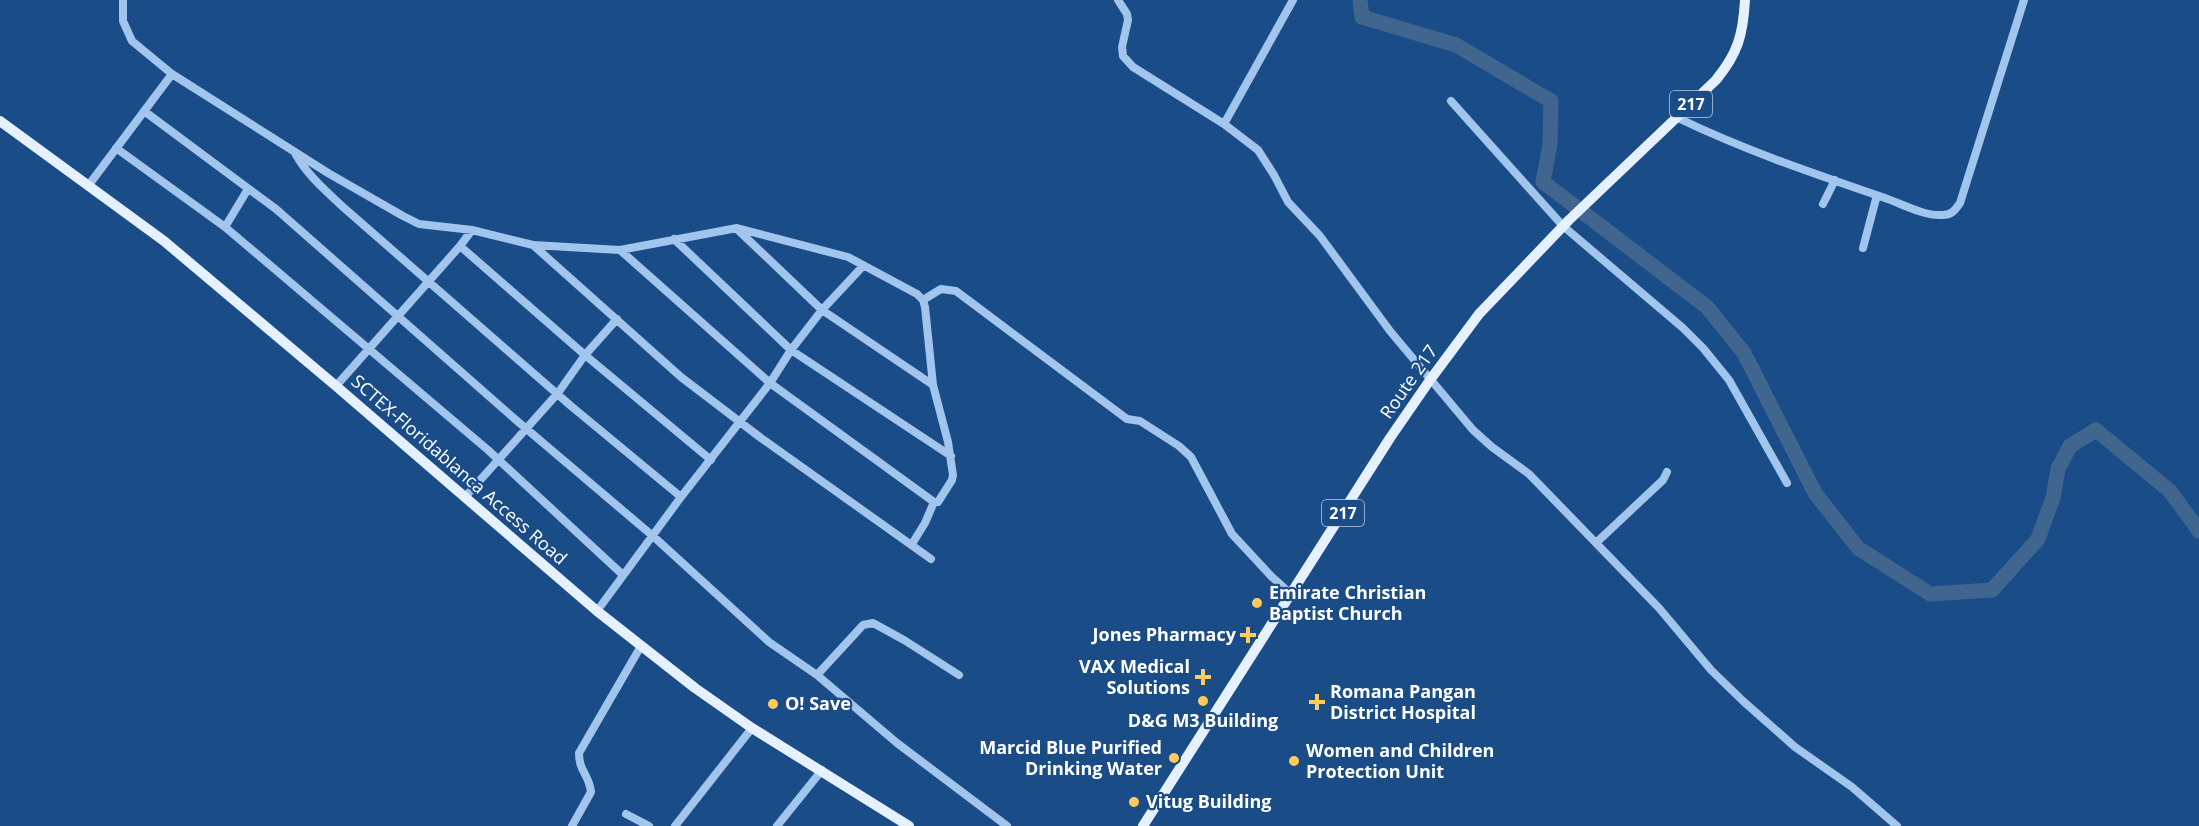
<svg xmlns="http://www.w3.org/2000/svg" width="2199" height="826" font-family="'Open Sans',sans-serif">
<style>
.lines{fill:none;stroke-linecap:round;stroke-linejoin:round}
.river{stroke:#40658f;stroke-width:15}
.minor{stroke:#a1c5ec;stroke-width:8}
.major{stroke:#e6f1ff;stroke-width:10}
.poi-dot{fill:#ffcb5c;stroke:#1a4d87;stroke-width:2}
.labels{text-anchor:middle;stroke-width:4.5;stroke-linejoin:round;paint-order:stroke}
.shield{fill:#1a4d87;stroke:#bacadb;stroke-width:1.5}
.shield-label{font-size:16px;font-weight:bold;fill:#fff}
.street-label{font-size:18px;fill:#fff;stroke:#1a4d87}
.poi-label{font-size:18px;font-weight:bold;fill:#fff;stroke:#1a4d87;text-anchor:start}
</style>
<rect width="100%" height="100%" fill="#1a4d87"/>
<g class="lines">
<!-- river -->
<path class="river" d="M1360,0l2,17 94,28 95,56 -1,43 -7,38 164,125 37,46 71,140 43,55 72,46 62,-4 46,-51 15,-41 5,-29 12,-23 26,-16 74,61 29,40"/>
<!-- minor -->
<path class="minor" d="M123,0v21l9,20 40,33 156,99 75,43 16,8 53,6 61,15 148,132 80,61 170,121
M1118,0l9,14 1,6 -6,27 1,9 10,11 91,57 34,26 16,25 14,27 32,34 70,95 83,99 19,17 37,27 130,134 52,62 32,31 52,46 57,40 45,39
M1451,101l112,125 120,102 20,20 26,32 58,103
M144,111l132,98 240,211 138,117 115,105 48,33 80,68 110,83
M1678,118c66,32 137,56 207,80 17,6 39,18 57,17 10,0 13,-5 18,-12l64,-203
M1224,124l69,-124
M116,148l109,79 263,223 135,125
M295,153c12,22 30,37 48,54l228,199 110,91
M88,186l84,-112
M1823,204l12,-24
M225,227l23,-38
M737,229l85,81 111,75
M674,239l117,111 160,106
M533,245l87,5 117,-22 111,29 69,37 6,6 2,7 8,78 15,57 5,33 -1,5 -14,22h-4l-9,21 -13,21
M460,246l125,109 126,105
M1863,248l14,-53
M620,250l150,133 164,119
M923,300l18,-11 15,2 171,128 13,2 39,25 12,11 41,77 40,43 19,17
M336,386l124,-140 12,-16
M465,497l93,-104 27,-38 32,-36
M1597,542l66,-62 4,-8
M597,611l84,-114 89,-114 21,-33 31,-40 41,-44
M817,675l46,-50 10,-2 31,17 55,35
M626,814l23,12
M572,826l19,-34c-2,-18 -12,-20 -12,-39l62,-107
M675,826l77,-98
M777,826l45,-56"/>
<!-- major -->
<path class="major" d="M0,121l164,120 172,145 261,225 98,77 57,40 157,98
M1143,826l247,-388 40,-58 49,-66 90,-94 147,-140c22,-27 27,-45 29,-80"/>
</g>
<!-- markers -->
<g class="poi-dot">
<circle cx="1257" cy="603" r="6"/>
<path d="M1245 626h6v6h6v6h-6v6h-6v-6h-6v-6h6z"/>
<path d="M1200 668h6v6h6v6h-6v6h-6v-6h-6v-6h6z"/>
<circle cx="1203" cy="701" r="6"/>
<path d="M1314 693h6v6h6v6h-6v6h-6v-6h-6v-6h6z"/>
<circle cx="773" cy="704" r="6"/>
<circle cx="1174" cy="758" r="6"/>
<circle cx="1294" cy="761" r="6"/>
<circle cx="1134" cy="802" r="6"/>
</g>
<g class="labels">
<!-- shield labels -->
<g class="shield">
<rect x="1670" y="91" width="42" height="26" rx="4.5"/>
<rect x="1322" y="500" width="42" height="26" rx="4.5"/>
</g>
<g class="shield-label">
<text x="1691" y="110">217</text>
<text x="1343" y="519">217</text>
</g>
<!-- street labels -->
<g class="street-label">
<text transform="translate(1409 382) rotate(-55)" y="6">Route 217</text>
<text transform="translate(459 470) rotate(41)" y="6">SCTEX-Floridablanca Access Road</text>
</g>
<!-- poi labels -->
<g class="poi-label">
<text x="1269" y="599">Emirate Christian<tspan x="1269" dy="21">Baptist Church</tspan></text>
<text x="1236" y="641" text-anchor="end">Jones Pharmacy</text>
<text x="1190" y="673" text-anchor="end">VAX Medical<tspan x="1190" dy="21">Solutions</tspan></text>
<text x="1330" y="698">Romana Pangan<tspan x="1330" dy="21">District Hospital</tspan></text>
<text x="785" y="710">O! Save</text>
<text x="1203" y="727" text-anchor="middle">D&amp;G M3 Building</text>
<text x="1162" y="754" text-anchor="end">Marcid Blue Purified<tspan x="1162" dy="21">Drinking Water</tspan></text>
<text x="1306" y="757">Women and Children<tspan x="1306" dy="21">Protection Unit</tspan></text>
<text x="1146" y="808">Vitug Building</text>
</g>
</g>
</svg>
